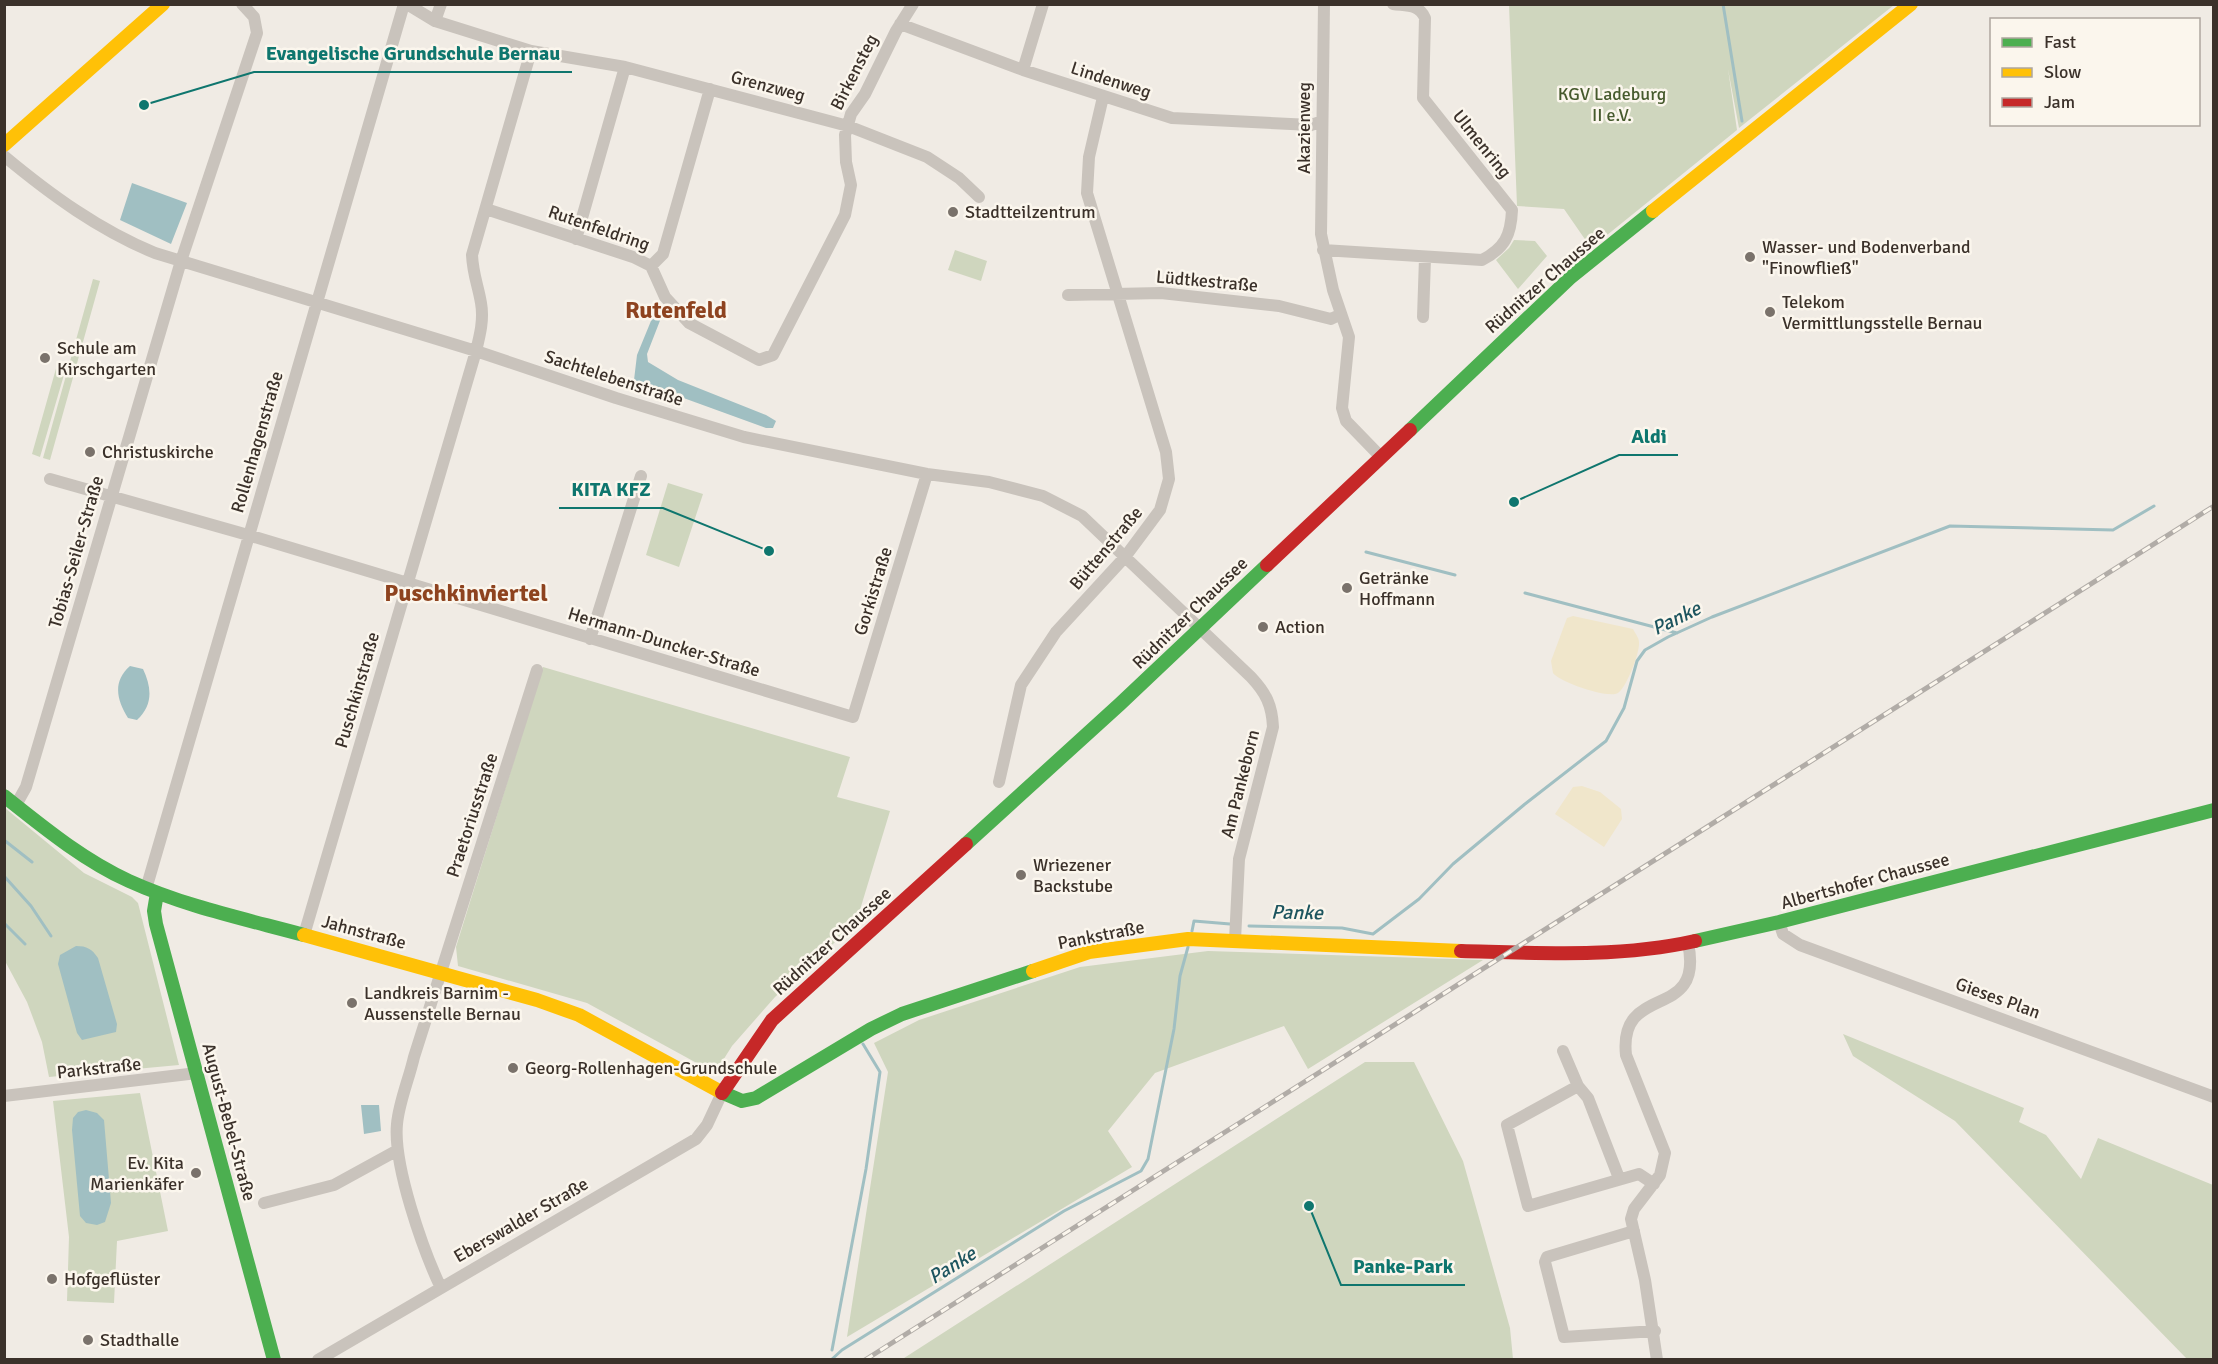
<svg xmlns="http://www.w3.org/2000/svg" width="2218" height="1364" font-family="Signika,sans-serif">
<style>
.green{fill:#cfd6be}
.sand{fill:#f0e6cb}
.water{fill:#a0bfc2}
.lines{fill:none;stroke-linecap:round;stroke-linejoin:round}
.stream{stroke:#a0bfc2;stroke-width:3}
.street{stroke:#c9c3bc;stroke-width:12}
.fast{stroke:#4caf50;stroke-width:14}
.slow{stroke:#ffc107;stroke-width:14}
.jam{stroke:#c62828;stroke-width:14}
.rail-casing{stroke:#b1aca7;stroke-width:5}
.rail{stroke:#fbf6ed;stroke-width:3;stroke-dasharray:9;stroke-linecap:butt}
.poi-dot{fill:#7a726b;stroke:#fbf6ed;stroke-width:2}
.labels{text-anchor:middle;stroke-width:5;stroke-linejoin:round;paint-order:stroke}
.street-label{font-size:18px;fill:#3b312a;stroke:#fbf6ed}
.park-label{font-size:18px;fill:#465a2d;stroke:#fbf6ed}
.poi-label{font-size:18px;fill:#3b312a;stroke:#fbf6ed;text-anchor:start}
.water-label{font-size:20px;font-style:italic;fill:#1d555f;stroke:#fbf6ed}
.district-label{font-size:24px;font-weight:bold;fill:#8e431f;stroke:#fbf6ed}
.leader{fill:none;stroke:#0f766e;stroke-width:2}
.callout-dot{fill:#0f766e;stroke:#fbf6ed;stroke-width:2}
.callout-label{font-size:20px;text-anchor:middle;font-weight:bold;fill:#0f766e;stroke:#fbf6ed;stroke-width:5;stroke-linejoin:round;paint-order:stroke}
</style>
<rect width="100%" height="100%" fill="#f0ebe4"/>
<!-- green -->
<path class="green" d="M1509,5h385l-155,123 -11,-59 9,61 -146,118 -27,-39 -47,-3z
M1514,240l21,1 12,15 -29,33 -22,-29 13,-12z
M955,250l32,11 -6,20 -33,-11z
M93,279l7,2 -50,179 -7,-2z
M57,365l9,3 -26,89 -8,-3z
M668,483l35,11 -24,73 -33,-12z
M543,667l307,90 -13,40 53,14 -34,112 -81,74 -43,49 -17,27 -128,-70 -129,-37 -2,-19z
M5,808l79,65 48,24 6,6 41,162 -130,12 -7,-35 -15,-40 -22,-41z
M1208,951l275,9 -175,109 -24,-43 -129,47 -47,58 24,36 -285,170 41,-265 -14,-29 45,-23 161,-53z
M1843,1034l181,74 -5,14 27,13 35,44 17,-41 115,47v174h-26l-232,-238 -102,-65z
M1365,1062h49l49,99 47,167 3,31 -612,1z
M140,1093l28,138 -51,10 -3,62 -47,-2 2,-64 -16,-136z"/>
<!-- sand -->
<path class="sand" d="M1573,616l60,13c2,4 6,9 6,13 1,11 -13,46 -21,51 -10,6 -59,-11 -65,-20l-2,-12 16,-43z
M1582,786l18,6 21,17 1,10 -18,28 -49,-33 18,-27z"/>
<!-- water -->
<path class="water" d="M132,183l55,20 -16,41 -51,-24z
M657,314l4,4 -14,36 1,8 30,18 88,35 10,6 -3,7h-7l-132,-48 3,-25 16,-39z
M130,666l13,3c9,19 10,36 -6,51l-9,-2c-11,-18 -16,-36 2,-52z
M76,946c11,0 16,3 22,12l19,66 -1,8 -34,8 -5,-7 -19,-69 2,-9z
M361,1105h18l2,26 -17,3z
M86,1110l11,3 7,7 7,83 -6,19 -8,3 -11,-2 -6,-7 -8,-86 1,-12 5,-6z"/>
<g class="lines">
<!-- stream -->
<path class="stream" d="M1723,4l19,117
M1366,552l89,23
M1525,593l152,40
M4,840l28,22
M4,876l27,30 20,30
M4,923l21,21
M1249,926l93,2 31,6 46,-35 34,-35 72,-60 81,-63 18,-33 13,-47 8,-11 23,-13 44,-20 238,-91 163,4 41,-24
M1192,931l2,-10 36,3
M832,1350l34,-181 14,-97 -17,-28
M831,1360l11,-10 222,-139 77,-40 7,-12 26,-130 6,-53 8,-29"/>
<!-- street -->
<path class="street" d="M407,4l28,17 6,-17
M1324,4l-3,230 12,56 16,47 -7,71 4,13 34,35
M435,21l96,30
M900,24l123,46 149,48 139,7 9,-3
M1023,70l20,-66
M4,156c47,39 95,74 151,97l321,98 140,47 128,39 183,37 62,8 54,14 39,20 169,161c15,16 21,28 22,50l-34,132 -4,81
M486,209l147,48 18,9 14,31 24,26 70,37 14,-5 72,-140 6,-30 -5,-23 -1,-27 6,-21 14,-20 31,-63 17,-27
M576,239l49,-172
M1323,250l159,10c23,-12 29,-25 30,-50l-89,-112 2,-80c-6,-14 -18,-12 -32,-14
M651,266l12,-12 47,-165
M1068,295l93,-2 118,13 52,13 10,-5
M1423,317l2,-59
M50,479l198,56 605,182 74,-243
M590,639l51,-163
M999,782l22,-97 35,-53 69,-75 35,-47 9,-31 -3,-27 -79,-259 2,-36 14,-60
M16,805l10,-18 155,-526 76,-228 -3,-16 -12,-13
M146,889l258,-885
M1779,922l4,12 17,11 414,152
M304,935l172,-584c4,-16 8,-32 5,-48 -3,-18 -8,-28 -9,-48l59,-204 94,16 223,59 79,31 32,21 20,19
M1563,1051l15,35 10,12 31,80
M1578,1086l-71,39 21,81 111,-32 15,10
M4,1096l193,-23
M264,1203l70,-18 62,-34
M1634,1231l-87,26 -2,5 19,75 91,-6
M441,1288c-18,-38 -48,-123 -44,-164 2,-22 12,-45 17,-67l123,-387
M318,1360l378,-221 11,-14 15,-32
M1657,1360l-12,-80 -14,-61 3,-10 26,-34 5,-22 -39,-98c-8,-74 79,-32 62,-112"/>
<!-- fast -->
<path class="fast" d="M1410,430l161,-153 82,-66
M4,796c39,31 79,64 125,85 55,25 116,38 175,54
M966,844l154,-140 147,-139
M157,893l-3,18 2,13 118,436
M1695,941l84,-19 435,-112
M721,1092l21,9 14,-3 115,-69 31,-15 131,-43"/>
<!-- slow -->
<path class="slow" d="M4,145l159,-141
M1653,211l258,-207
M304,935l233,65 42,15 142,77
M1033,971l56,-19 99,-13 273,12"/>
<!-- jam -->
<path class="jam" d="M1267,565l143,-135
M1461,951c78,2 158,7 234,-10
M722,1093l50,-73 194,-176"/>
<defs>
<path id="rail" d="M865,1360l1349,-854"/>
</defs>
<!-- rail casing -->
<use href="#rail" class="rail-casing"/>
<!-- rail -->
<use href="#rail" class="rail"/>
</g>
<!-- markers -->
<g class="poi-dot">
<circle cx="953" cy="212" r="6"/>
<circle cx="1750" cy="257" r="6"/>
<circle cx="1770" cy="312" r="6"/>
<circle cx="45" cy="358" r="6"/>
<circle cx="90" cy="452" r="6"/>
<circle cx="1347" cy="588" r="6"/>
<circle cx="1263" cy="627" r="6"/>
<circle cx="1021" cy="875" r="6"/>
<circle cx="352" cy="1003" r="6"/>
<circle cx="513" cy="1068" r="6"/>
<circle cx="196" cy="1173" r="6"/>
<circle cx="52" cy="1279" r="6"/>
<circle cx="88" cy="1340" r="6"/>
</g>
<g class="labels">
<!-- street labels -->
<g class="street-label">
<text transform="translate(854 72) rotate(-63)" y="6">Birkensteg</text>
<text transform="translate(1111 80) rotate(18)" y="6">Lindenweg</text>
<text transform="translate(768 86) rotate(15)" y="6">Grenzweg</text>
<text transform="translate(1304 128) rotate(-90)" y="6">Akazienweg</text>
<text transform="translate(1482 144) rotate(51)" y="6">Ulmenring</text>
<text transform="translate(599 228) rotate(19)" y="6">Rutenfeldring</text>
<text transform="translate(1545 280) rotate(-41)" y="6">Rüdnitzer Chaussee</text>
<text transform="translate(1207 281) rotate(5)" y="6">Lüdtkestraße</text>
<text transform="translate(614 378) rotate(18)" y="6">Sachtelebenstraße</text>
<text transform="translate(257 442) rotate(-74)" y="6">Rollenhagenstraße</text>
<text transform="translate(1106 548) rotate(-50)" y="6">Büttenstraße</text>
<text transform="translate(76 552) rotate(-74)" y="6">Tobias-Seiler-Straße</text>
<text transform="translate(873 591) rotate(-73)" y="6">Gorkistraße</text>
<text transform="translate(1190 613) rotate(-44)" y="6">Rüdnitzer Chaussee</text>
<text transform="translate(664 642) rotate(17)" y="6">Hermann-Duncker-Straße</text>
<text transform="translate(357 690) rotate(-74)" y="6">Puschkinstraße</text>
<text transform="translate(1240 784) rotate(-76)" y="6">Am Pankeborn</text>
<text transform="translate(472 815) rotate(-72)" y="6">Praetoriusstraße</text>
<text transform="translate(1865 881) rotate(-15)" y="6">Albertshofer Chaussee</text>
<text transform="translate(364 932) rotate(15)" y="6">Jahnstraße</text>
<text transform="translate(1101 935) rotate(-11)" y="6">Pankstraße</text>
<text transform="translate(832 941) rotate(-42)" y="6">Rüdnitzer Chaussee</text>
<text transform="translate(1998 998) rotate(20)" y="6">Gieses Plan</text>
<text transform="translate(99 1068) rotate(-6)" y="6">Parkstraße</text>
<text transform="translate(229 1122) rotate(75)" y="6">August-Bebel-Straße</text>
<text transform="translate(521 1220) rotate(-30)" y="6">Eberswalder Straße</text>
</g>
<!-- park labels -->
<g class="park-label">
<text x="1612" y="100">KGV Ladeburg<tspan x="1612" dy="21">II e.V.</tspan></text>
</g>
<!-- poi labels -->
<g class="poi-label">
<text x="965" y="218">Stadtteilzentrum</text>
<text x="1762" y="253">Wasser- und Bodenverband<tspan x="1762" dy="21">"Finowfließ"</tspan></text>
<text x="1782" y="308">Telekom<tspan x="1782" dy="21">Vermittlungsstelle Bernau</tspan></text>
<text x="57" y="354">Schule am<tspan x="57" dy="21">Kirschgarten</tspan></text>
<text x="102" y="458">Christuskirche</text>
<text x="1359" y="584">Getränke<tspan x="1359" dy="21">Hoffmann</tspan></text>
<text x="1275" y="633">Action</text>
<text x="1033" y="871">Wriezener<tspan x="1033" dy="21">Backstube</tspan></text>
<text x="364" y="999">Landkreis Barnim -<tspan x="364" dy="21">Aussenstelle Bernau</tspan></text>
<text x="525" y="1074">Georg-Rollenhagen-Grundschule</text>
<text x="184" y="1169" text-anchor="end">Ev. Kita<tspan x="184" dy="21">Marienkäfer</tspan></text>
<text x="64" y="1285">Hofgeflüster</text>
<text x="100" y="1346">Stadthalle</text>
</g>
<!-- water labels -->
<g class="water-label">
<text transform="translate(1676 618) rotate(-26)" y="7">Panke</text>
<text transform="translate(1297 912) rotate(1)" y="7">Panke</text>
<text transform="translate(952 1265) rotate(-32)" y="7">Panke</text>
</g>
<!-- district labels -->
<g class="district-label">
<text x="676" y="318">Rutenfeld</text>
<text x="466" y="601">Puschkinviertel</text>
</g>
</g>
<!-- callouts -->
<path class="leader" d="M144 105L254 72H572M1514 502L1619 455H1678M769 551L663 508H559M1309 1206L1341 1285H1465"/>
<g class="callout-dot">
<circle cx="144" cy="105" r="6"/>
<circle cx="1514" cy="502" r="6"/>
<circle cx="769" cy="551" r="6"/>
<circle cx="1309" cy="1206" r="6"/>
</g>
<g class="callout-label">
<text x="413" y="60">Evangelische Grundschule Bernau</text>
<text x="1649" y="443">Aldi</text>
<text x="611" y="496">KITA KFZ</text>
<text x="1403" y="1273">Panke-Park</text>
</g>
<!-- border -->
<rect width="2218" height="1364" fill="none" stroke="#3b312a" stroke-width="12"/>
<!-- legend -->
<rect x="1990" y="18" width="210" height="108" fill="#fbf6ed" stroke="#aea79f" stroke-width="1.5"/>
<rect x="2002" y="38" width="30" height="9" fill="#4caf50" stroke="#aea79f" stroke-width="1.5"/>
<text x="2044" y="48" font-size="18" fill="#3b312a">Fast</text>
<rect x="2002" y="68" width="30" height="9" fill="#ffc107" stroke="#aea79f" stroke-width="1.5"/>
<text x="2044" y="78" font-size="18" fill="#3b312a">Slow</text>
<rect x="2002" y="98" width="30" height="9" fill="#c62828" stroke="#aea79f" stroke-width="1.5"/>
<text x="2044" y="108" font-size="18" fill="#3b312a">Jam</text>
</svg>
